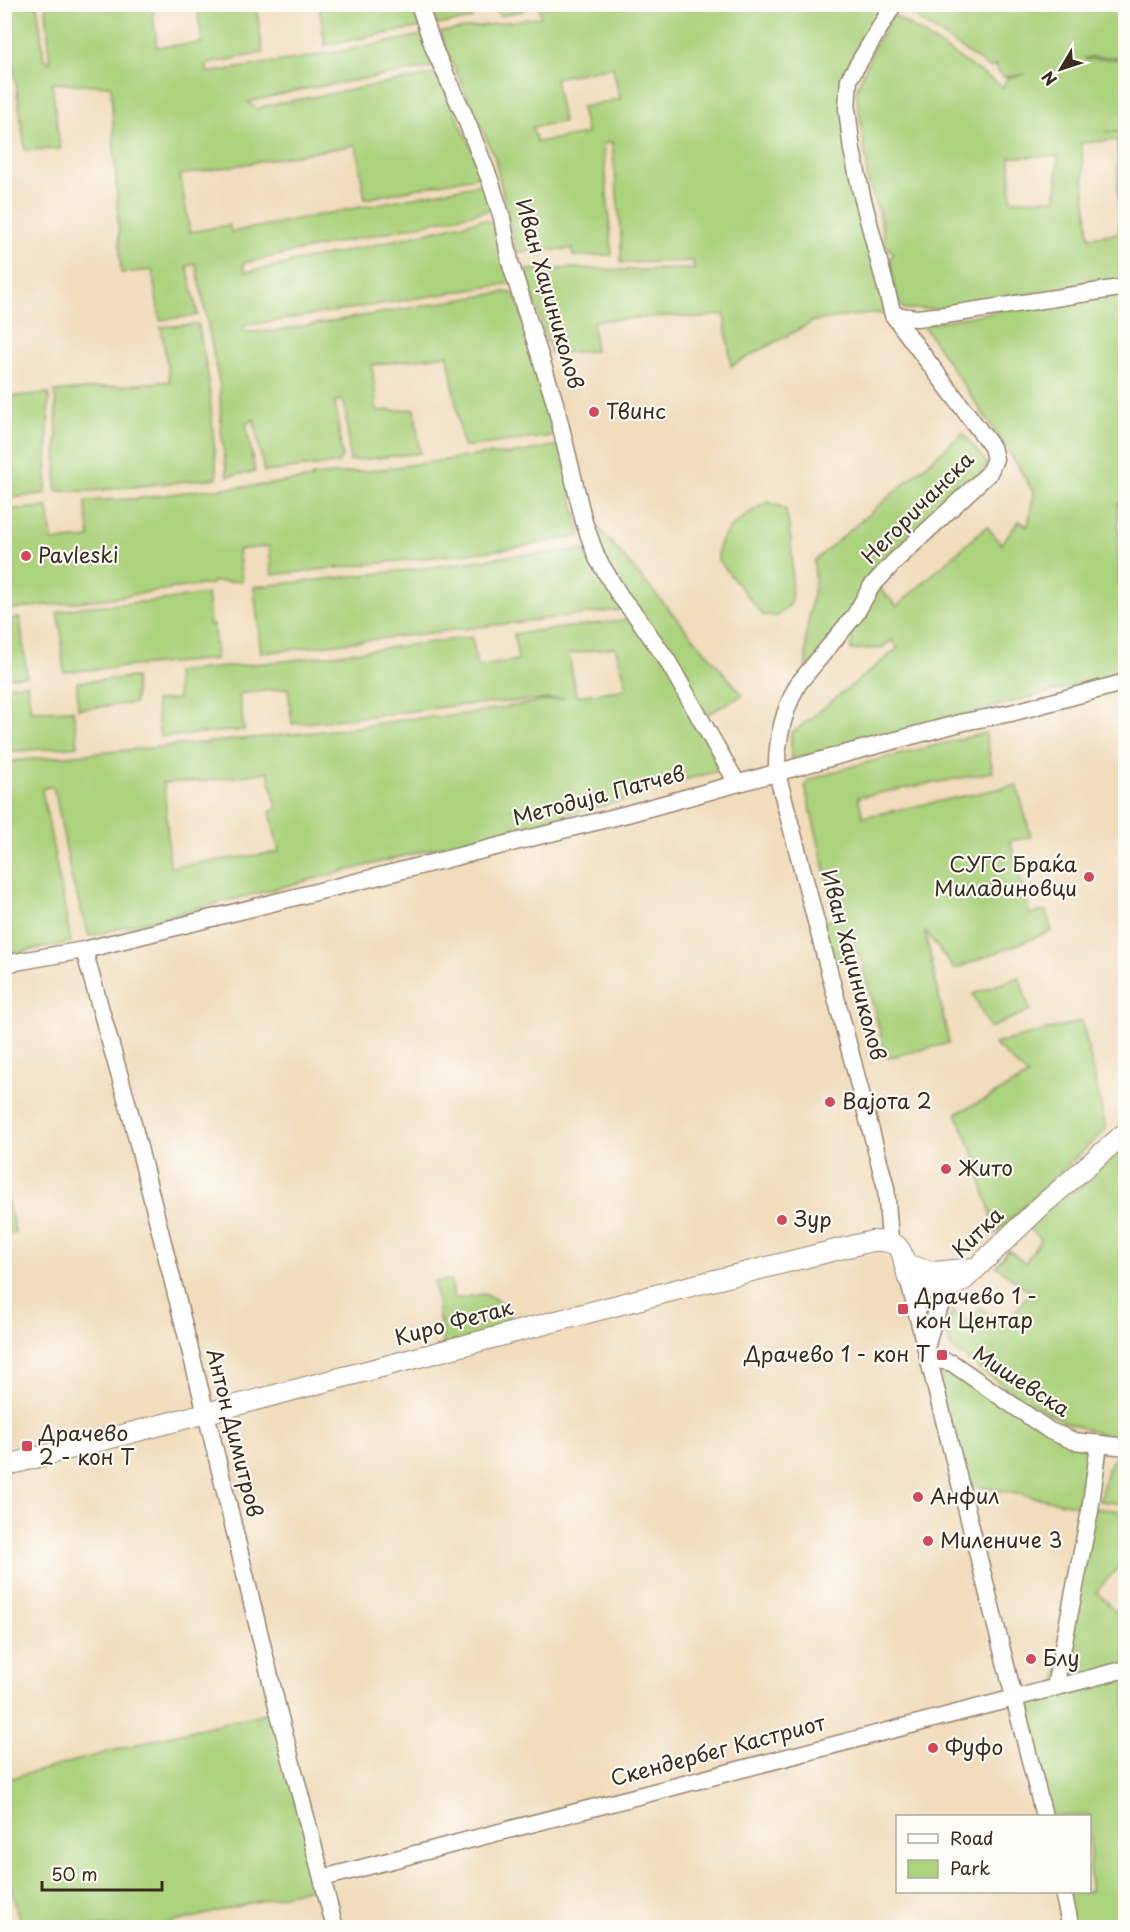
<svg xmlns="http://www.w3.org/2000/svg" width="1130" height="1932" font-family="'Playpen Sans',sans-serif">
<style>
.green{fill:#abd27d;stroke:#737e4e;stroke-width:1.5;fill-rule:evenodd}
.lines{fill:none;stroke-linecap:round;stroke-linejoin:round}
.minor-casing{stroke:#96836d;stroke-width:19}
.major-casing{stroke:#96836d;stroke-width:22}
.minor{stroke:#fff;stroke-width:16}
.major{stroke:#fff;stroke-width:20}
.poi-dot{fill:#d1495b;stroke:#fdfcf7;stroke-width:2}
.labels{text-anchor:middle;stroke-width:4.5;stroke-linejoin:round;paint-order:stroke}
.street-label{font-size:21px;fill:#3b2a1e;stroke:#fdfcf7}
.poi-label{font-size:21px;fill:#3b2a1e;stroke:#fdfcf7;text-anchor:start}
</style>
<rect width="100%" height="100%" fill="#fdfcf7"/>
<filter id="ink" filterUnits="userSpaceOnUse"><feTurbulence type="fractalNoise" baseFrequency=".0167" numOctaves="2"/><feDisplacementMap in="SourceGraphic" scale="12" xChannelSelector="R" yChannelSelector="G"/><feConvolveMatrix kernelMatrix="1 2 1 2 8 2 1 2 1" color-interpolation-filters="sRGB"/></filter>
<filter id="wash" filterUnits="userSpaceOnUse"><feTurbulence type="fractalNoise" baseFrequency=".008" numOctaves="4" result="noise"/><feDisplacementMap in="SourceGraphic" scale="24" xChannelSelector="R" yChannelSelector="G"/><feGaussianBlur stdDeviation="1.35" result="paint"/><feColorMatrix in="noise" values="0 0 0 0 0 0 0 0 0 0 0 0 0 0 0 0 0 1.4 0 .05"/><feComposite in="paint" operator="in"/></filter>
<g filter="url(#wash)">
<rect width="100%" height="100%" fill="#f1dcbc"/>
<!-- green -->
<path class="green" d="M567,4l317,1 -37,71 -6,27 52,212 -21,-2 -58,8 -83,45 -7,-52 -24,4 -29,-2 -78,5 2,30 -44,2 -26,-83 53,-2 42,2 74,-1 -1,-8 -72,2v-30l-9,-91 -9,2 9,111 -39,1 -1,-7 -56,3 -21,-94 -41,-91 -4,-7 -10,-28 101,-15 -2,-9zM613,67l7,32 -39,8 6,27 -50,8 -5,-15 31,-5 -8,-44z
M4,5h33l7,54 6,4 -4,-58h106l5,42 45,-4 -5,-38h59l7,48 -57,11 2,9 124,-20 91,-18 11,32 -135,23 -51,12 10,7 6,-3 173,-32 47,101 -119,24 -9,-54 -176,30 10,57 39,-7 2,7 255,-49 8,26 -251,54 2,9 45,-8v-2l48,-9 143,-33 16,3 16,60 -270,43 1,6 30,-1 231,-39 10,2 43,141 -95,12 -15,-92 -76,10 5,46 38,-2 5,44 -70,8 -5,-56 -5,-5 -6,2 3,12 5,43 -4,6 -74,9 -10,-53 -8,5 9,48 -28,4 -6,-47 -1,-42 -24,-123 -9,2 11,49 -38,5 -8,-50 -31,3 -10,-187 -59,-3 8,66 -35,1 -12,-89h-8z
M319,5h96l6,22 -96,18z
M430,5h38l4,14 -35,6z
M495,5h27l1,6 -24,5z
M908,5h217v52h-35l-6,2h41v72l-20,1 20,1v145l-186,31h-35l-7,-9 -7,-41 4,-5 -9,-10 -6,-32 -12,-32v-15l-11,-74 18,-43 18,-34 111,73 4,-9 19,-4 -22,3 -7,-6v-6l-7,3 -69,-47 -15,-13zM1117,140l2,93 -30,4 -8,-94zM1058,156l-2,43 -45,1 -1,-43z
M1125,287v219l-1,-3h-6l1,82 7,12 -1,76 -334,86v-27l5,-2 102,-82 -6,-8 -10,8 -31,2 1,-17 27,-45 18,18 90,-80 14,18 18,-23 9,5 6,-33 -21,-35 -90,-133z
M198,324l10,51 9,103 -126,13h-35l1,-64 -2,-35 115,-11 -9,-54z
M49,393l-3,100 -41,6v-102z
M963,433l25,32 -182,205v-34l9,-56 -1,-19z
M560,445l21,91 -74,13 -235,26 -3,-29 -31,4 4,31 -29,1 -1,2 -44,5 -56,9 -107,12v-100l43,-3 4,34 38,-3 -5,-37 49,-2 67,-9 55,-4 56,-8v-2l55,-5 114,-16 29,-1z
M768,502l17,6c9,31 7,63 6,96l-14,12 -14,-1 -45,-55c0,-5 0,-10 1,-14 4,-18 34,-36 49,-44z
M589,517l154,178 -42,23 -6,-3 24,56 -80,20 1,5 -551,140 -17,-56 -16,-84 -4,-10 -10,3 29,153 -66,13 -1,-193 341,-33 61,-10 44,-3 115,-18 -114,8 -88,11 -71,7 -4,-36 -49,6 5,36 -84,7 -5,-36 23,-2 -2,-27 109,-11 187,-24 5,30 41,-7 -4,-26 121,-15 -15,-23zM615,647l12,39 -6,4 -45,6 -7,-42zM268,772l9,36 -7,4 9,40 -109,15 -6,-83 -3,-1 45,-2z
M583,550l19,27 27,32 -368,44 -7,-66 164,-18 92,-13z
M207,594l3,31h4l2,34 -152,13 -3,-29 2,-1 -6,-30 25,-5 75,-6z
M20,618l7,58 -22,1v-58z
M135,677v26l-57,6 -1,-27z
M27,684l4,27 42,-1 5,36 -73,6v-66z
M985,733l8,39 -135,25 5,20 154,-32 14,52 -21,4 20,73 16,-3 6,20 -98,38 -29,-38 24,112 -62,15 -28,-105 -31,9 -11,-39 20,-5 -32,-131 4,-7 40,-13z
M1019,977l11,33 -40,18 -17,-34z
M1082,1021l24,108 -110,104 -23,-81 -17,-39 30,-14 42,-23 -34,-32z
M1125,1149v293l-58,-19 -46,-25 -70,-50 -5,-20 7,-17 15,11 13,-14 23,18 26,-34 -34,-26 12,-16 17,13 16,-24 -15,-13 29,-23 33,-21 2,-8z
M5,1188l10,44 -10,4h-1z
M451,1280l3,19 30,-5 11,5 8,5 7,8 2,20 -68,18 -10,-68z
M929,1358l90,51 80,35 -9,64 35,3v49l-29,32 29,28v307h-53l-9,-35h27v-76h-46l-30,-118 41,-11 35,-179 -114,-22h-15z
M1114,1459h11v45l-26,-3 9,-34z
M278,1710l42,176 -165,41h-134l-16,-66 -1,-81 156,-42z"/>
</g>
<g filter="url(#ink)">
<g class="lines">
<defs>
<path id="minor" d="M419,4l15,45 29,63 27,68 12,38 8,44 45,141 29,119 13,36 23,38 17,21 30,43 70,123
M893,315l23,3 29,-3 181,-28
M84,950l47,166 75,297 72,297 57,218
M4,964l80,-14 543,-136 217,-60 120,-32 47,-9 115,-31
M890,1240l-4,-52 -109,-415c-1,-33 6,-61 21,-89l57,-69 16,-28 24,-26 94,-88 6,-14 -3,-12 -99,-132 -31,-119 -10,-46 -5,-41 2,-30 45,-75
M908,1278l136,538
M927,1345c6,-26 10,-37 26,-58
M929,1358l23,5 98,68 24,10 52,6
M1055,1687l35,-176 9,-67
M323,1878l803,-209
M1063,1892l8,36"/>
<path id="major" d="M904,1264l29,8 42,-4
M4,1466l675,-177 193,-48c32,-1 29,9 36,37 23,13 32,17 56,2l77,-74 85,-74"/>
</defs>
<!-- minor casing -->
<use href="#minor" class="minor-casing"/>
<!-- major casing -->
<use href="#major" class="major-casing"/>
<!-- minor -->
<use href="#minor" class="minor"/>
<!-- major -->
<use href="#major" class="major"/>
</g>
</g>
<!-- markers -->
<g class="poi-dot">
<circle cx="594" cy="412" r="6"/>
<circle cx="26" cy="556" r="6"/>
<circle cx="1089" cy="877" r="6"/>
<circle cx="830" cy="1102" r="6"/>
<circle cx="946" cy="1169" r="6"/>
<circle cx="782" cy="1220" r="6"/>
<rect x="897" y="1303" width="12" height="12" rx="3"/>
<rect x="936" y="1349" width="12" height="12" rx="3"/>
<rect x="21" y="1440" width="12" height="12" rx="3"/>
<circle cx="918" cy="1497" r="6"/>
<circle cx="928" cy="1541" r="6"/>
<circle cx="1031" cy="1659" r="6"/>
<circle cx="933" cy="1748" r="6"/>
</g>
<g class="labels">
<!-- street labels -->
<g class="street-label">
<text transform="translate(549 294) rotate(74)" y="7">Иван Хаџиниколов</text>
<text transform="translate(918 508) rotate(-45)" y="7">Негоричанска</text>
<text transform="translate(599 796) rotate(-15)" y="7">Методија Патчев</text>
<text transform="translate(853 965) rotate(75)" y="7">Иван Хаџиниколов</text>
<text transform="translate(978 1233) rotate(-44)" y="7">Китка</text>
<text transform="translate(454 1323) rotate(-15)" y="7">Киро Фетак</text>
<text transform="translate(1021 1382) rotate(33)" y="7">Мишевска</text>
<text transform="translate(234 1433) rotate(76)" y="7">Антон Димитров</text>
<text transform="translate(718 1751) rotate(-15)" y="7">Скендербег Кастриот</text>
</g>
<!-- poi labels -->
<g class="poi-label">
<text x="606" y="419">Твинс</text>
<text x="38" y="563">Pavleski</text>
<text x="1077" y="872" text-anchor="end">СУГС Браќа<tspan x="1077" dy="24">Миладиновци</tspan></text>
<text x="842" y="1109">Вајота 2</text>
<text x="958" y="1176">Жито</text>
<text x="794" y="1227">Зур</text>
<text x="915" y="1304">Драчево 1 -<tspan x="915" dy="24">кон Центар</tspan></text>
<text x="930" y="1362" text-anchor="end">Драчево 1 - кон T</text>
<text x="39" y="1441">Драчево<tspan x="39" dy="24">2 - кон T</tspan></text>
<text x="930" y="1504">Анфил</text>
<text x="940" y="1548">Милениче 3</text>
<text x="1043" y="1666">Блу</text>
<text x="945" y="1755">Фуфо</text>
</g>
</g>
<!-- margin -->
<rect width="1130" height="1932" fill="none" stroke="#fdfcf7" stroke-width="24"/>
<!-- legend -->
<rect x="896" y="1815" width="195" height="78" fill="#fdfcf7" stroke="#afa8a0" stroke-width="1.5"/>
<rect x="908" y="1834" width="30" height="9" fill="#ffffff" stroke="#afa8a0" stroke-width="1.5"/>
<text x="950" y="1845" font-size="18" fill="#3b2a1e">Road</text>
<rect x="908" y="1860" width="30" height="18" fill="#abd27d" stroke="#afa8a0" stroke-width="1.5"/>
<text x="950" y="1875" font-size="18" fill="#3b2a1e">Park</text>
<!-- north arrow -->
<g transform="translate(1061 69) rotate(231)" stroke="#fdfcf7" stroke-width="4.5" paint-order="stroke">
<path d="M0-4.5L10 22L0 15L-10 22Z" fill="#3b2a1e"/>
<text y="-9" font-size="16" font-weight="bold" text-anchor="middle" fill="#3b2a1e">N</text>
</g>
<!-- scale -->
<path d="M42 1881v9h120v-9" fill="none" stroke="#3b2a1e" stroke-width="3"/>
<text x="51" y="1881" font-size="18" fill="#3b2a1e" stroke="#fdfcf7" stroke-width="4.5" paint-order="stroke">50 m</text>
</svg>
